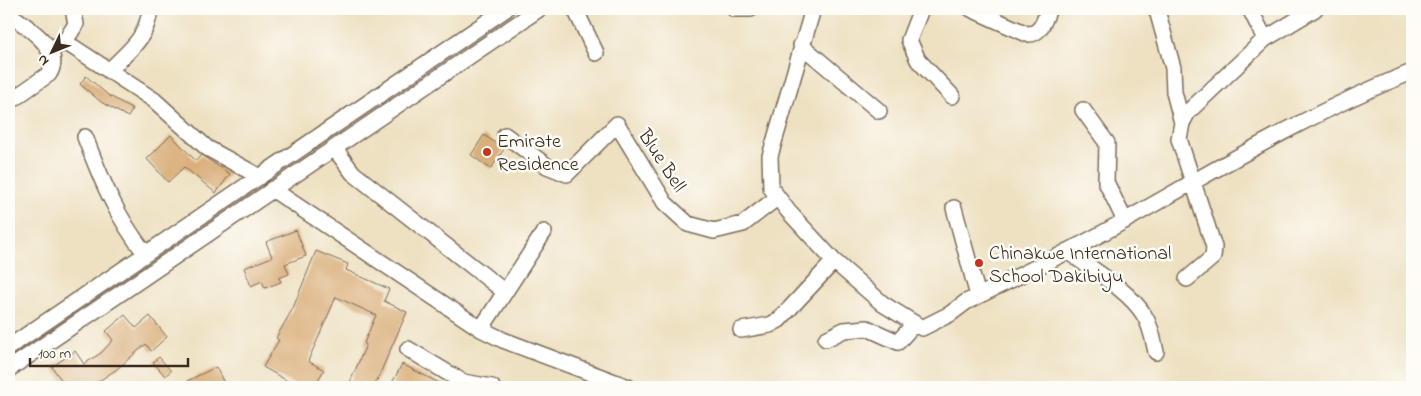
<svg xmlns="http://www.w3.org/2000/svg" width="1421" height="396" font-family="'Indie Flower',sans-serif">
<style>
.building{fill:#daaf7a}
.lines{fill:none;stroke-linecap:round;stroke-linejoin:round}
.minor-casing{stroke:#7a6a57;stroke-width:18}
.minor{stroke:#fff;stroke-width:15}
.poi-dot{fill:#c8321e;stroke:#fdfcf7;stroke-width:2}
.labels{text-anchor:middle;stroke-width:5;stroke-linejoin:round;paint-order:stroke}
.poi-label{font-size:20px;fill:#3b2a1e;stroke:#fdfcf7;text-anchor:start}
.street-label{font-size:20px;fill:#3b2a1e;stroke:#fdfcf7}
</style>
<rect width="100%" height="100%" fill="#fdfcf7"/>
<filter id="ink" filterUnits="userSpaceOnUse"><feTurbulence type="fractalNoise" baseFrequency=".02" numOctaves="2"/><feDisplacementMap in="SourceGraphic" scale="10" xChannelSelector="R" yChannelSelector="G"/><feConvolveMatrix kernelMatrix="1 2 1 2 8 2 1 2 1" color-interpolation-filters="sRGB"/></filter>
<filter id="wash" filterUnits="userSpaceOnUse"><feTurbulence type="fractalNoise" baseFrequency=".0096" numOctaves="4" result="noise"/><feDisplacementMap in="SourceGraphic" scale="20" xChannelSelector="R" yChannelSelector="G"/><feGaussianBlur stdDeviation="1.12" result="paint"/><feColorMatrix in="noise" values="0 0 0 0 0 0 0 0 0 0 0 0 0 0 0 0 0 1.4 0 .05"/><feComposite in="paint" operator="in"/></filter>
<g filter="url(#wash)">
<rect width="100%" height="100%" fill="#eee1c2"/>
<g id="blocks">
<!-- building -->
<path class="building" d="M86,76l22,19 25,14 -5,8 -27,-15 -21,-18z
M171,135l25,26 5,-6 29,19 -14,19 -32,-26 -16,15 -21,-23z
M484,135l20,14 -13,20 -20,-14z
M296,230l10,26 -21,8 4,10 -10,4 2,4 -16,6 -3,-7 -11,5 -7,-18 28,-11 -6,-15z
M316,251l32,13 -2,6 43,19 -5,12 23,11 -33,75h-26l18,-42 -2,-2 12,-28 -40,-18 -28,64 16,9 -10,17h-16l-35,-20 16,-27 -3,-2 17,-30z
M125,315l11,13 14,-12 17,21 -16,14 -5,-7 -29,25 -27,18h-38l10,-6 -10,-14 23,-16 9,13 17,-11 12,-13 -7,-9z
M159,357l12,14 -6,5 -12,-14z
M402,364l45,23h-46l-9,-4z
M216,367l10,20h-36l-3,-6z"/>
</g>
</g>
<g filter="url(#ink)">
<use href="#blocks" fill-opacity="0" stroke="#7a6a57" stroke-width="1"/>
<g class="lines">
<defs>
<path id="minor" d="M575,9l21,44
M734,9h17
M813,9l-43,147 1,32 17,23 46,50 49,43 39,24 28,-14 16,-12c54,-27 108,-52 160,-82 94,-53 185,-108 286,-148
M921,9l-12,31 9,20 34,36
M971,9l56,25c14,1 17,-14 22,-25
M1155,9l3,5 15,54 1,24 8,31
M1250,9l15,30
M9,14c16,12 56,35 40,60l-40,28
M64,43l12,-19 -3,-15
M801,45l78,66
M48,49l16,-6 9,4 81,53 53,48 53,29
M109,71c20,-21 38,-32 41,-62
M1083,110l24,33 -1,39 19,39
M505,135l42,31 20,8 50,-50 48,79 23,21 26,7 29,-7 35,-27
M85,137c16,42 32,81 60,116
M335,149l18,24 152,119
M272,189l209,140 22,11 125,47
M954,208l24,88
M1067,251c23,17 63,40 77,64 7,11 9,24 12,37
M1187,279l26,-22 1,-10 -35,-108 3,-16 6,-11 77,-73 50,-30
M481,329l63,-97
M741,330l29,-5 9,-5 55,-59
M826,339l18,-9 23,-2 31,14 16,-18
M9,347l497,-338
M408,349l55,33 -2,5
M9,369l530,-360
M463,382l29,5"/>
</defs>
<!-- minor casing -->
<use href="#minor" class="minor-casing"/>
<!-- minor -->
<use href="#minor" class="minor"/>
</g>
</g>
<!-- markers -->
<g class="poi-dot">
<circle cx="487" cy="152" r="5"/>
<circle cx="979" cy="263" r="5"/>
</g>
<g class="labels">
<!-- poi labels -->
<g class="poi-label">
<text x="497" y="147">Emirate<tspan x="497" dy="23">Residence</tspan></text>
<text x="989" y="259">Chinakwe International<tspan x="989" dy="23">School Dakibiyu</tspan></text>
</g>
<!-- street labels -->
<g class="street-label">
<text transform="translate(663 160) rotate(57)" y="7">Blue Bell</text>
</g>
</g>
<!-- margin -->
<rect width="1421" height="396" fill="none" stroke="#fdfcf7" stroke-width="30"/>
<!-- north arrow -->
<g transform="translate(52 52) rotate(227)" stroke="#fdfcf7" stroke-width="4" paint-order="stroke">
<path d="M0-4L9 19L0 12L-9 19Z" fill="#3b2a1e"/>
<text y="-8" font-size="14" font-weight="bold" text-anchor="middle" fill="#3b2a1e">N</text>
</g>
<!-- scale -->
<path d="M30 358v8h158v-8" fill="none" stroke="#3b2a1e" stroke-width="2.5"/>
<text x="38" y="358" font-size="15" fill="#3b2a1e" stroke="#fdfcf7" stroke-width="4" paint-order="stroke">100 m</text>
</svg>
